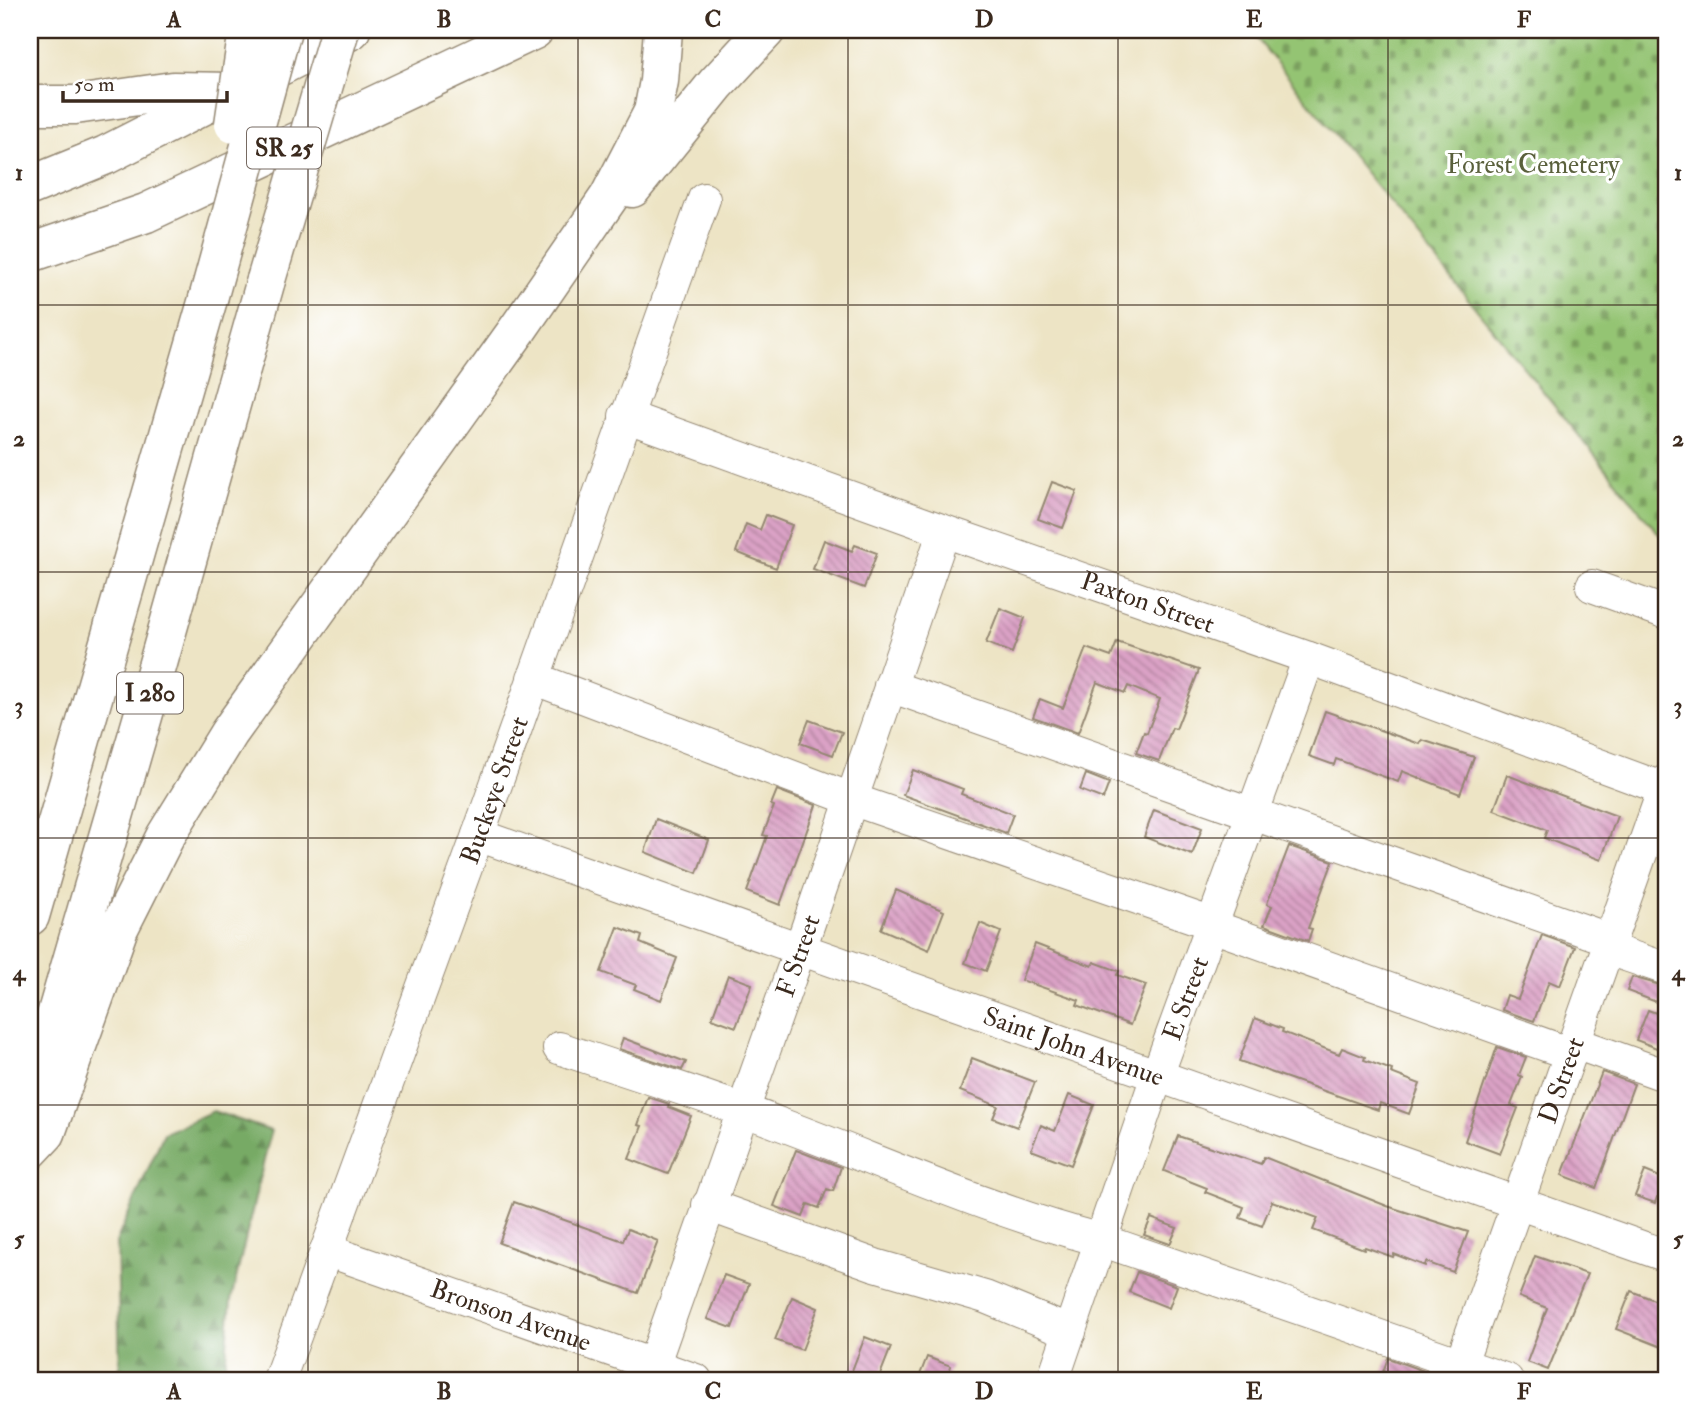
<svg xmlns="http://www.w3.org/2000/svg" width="1697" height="1410" font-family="'IM FELL Double Pica',serif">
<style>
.forest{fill:url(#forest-firs);stroke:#596a42;stroke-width:2}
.cemetery{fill:url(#cemetery-stones);stroke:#687748;stroke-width:2}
.building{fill:url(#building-back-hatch)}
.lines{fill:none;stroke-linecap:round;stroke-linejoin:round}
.minor-casing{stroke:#948772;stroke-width:34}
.major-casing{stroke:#948772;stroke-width:41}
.highway-casing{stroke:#948772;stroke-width:41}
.minor{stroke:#fff;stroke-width:32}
.major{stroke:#fff;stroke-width:38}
.highway{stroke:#fff;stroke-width:38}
.highway-bridge-casing{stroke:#948772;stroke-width:41;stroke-linecap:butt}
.highway-bridge{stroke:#fff;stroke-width:38}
.grid{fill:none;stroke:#3b2a1e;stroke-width:2;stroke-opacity:0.55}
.labels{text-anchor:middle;stroke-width:6;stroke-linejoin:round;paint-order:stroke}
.shield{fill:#fff;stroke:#766a62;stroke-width:2}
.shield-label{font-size:24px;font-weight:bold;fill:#3b2a1e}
.park-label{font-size:26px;fill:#5a603c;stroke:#fff}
.street-label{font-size:26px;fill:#3b2a1e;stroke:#fff}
.neatline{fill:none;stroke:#3b2a1e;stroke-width:2.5}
.grid-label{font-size:23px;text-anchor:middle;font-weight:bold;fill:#3b2a1e}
</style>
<defs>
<pattern id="forest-firs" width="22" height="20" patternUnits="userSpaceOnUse" patternTransform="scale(1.75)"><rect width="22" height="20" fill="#77aa65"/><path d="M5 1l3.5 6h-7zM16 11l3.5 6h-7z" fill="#638b53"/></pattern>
<pattern id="cemetery-stones" width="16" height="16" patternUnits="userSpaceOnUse" patternTransform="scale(1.75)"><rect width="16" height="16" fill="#94c473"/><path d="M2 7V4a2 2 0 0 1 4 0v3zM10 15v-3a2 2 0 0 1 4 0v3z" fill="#7a9f5e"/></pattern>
<pattern id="building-back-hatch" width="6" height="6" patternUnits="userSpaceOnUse" patternTransform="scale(1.75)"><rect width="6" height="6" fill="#dba2c6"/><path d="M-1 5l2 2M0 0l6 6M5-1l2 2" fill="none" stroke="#b384a0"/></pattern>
</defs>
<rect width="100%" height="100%" fill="#fff"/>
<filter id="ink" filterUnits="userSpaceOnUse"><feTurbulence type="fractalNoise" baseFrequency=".0143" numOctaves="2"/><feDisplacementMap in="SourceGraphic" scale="14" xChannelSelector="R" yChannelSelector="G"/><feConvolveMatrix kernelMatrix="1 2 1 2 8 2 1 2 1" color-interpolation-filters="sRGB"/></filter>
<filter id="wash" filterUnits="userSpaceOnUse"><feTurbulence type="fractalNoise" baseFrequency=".00686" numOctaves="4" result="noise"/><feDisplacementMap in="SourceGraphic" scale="28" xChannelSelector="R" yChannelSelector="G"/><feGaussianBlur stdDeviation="1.57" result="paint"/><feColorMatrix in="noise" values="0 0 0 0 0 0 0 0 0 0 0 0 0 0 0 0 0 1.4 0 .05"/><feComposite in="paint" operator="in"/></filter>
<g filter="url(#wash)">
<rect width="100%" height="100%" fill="#ede4c5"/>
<!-- forest -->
<path class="forest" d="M213,1111l58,20 -40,169 -7,80h-104l-3,-140 47,-107z"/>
<!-- cemetery -->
<path class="cemetery" d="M1250,30h417v514z"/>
<g id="blocks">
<!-- building -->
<path class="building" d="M1052,482l25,9 -14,37 -25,-9z
M766,515l26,10 -16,43 -40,-16 10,-28 14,6z
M824,540l28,11 3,-6 22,8 -13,35 -51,-19z
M1000,608l25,10 -13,35 -26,-10z
M1117,642l82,28 -23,59 -4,-1 -13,33 -23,-8 8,-21 3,1 13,-34 -32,-13 -3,7 -28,-11 -19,51 -45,-16 7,-18 23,9 23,-60 25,9z
M1325,711l95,33 2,-4 52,17 -14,37 -58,-23 -4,11 -62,-23 -2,6 -25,-9z
M809,720l33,12 -9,23 -33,-12z
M913,770l50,19 -2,5 52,20 -7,19 -103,-38z
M1086,774l23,9 -6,16 -23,-9z
M1507,775l110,41 -16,44 -57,-22 3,-8 -53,-20z
M777,790l39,15 -36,100 -33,-13 20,-56 -4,-1 11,-29 -3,-1z
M1154,810l48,18 -10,27 -48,-18z
M656,819l53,21 -12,33 -52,-21z
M1289,846l44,15 -25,67 4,1 -4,12 -44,-16 8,-19 -5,-2z
M896,890l48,21 -15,39 -48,-21z
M980,923l21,9 -15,39 -21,-8z
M618,927l24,9 -2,7 37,15 -16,42 -27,-11 2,-4 -35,-13z
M1542,935l33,12 -15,39 -11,-5 -15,40 -32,-11 5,-15 11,4z
M1035,944l57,22 2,-4 25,9 -2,4 29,10 -16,40 -53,-20 2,-5 -58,-20z
M728,975l24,9 -16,43 -24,-9z
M1632,977l35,10v19l-40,-15z
M1648,1010l19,7v35l-31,-12z
M1255,1018l28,11 -1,3 57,22 3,-6 23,9 -1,3 28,10 -1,3 29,11 -11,30 -29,-11 -2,7 -139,-49z
M623,1038l63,24 -4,8 -63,-21z
M1497,1047l29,10 -7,18 3,2 -11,28 7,3 -18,46 -35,-13z
M972,1058l63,24 -18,45 -24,-9 5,-12 -38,-15z
M1602,1072l32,12 -38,104 -34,-13z
M1069,1095l25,10 -23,60 -40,-15 10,-25 14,6z
M648,1097l21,7 -1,3 23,9 -23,58 -39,-15 13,-33 -4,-1z
M1178,1136l83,28 3,-7 123,49 81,26 -15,40 -27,-10 -1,4 -31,-12 -1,3 -28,-10 -1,2 -51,-19 5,-12 -46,-17 -10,25 -22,-8 4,-11 -39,-15 2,-4 -43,-17z
M796,1150l45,17 -8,24 -6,-2 -8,19 -11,-4 -5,13 -29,-11z
M1645,1171l22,9v21l-10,-4 -2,6 -20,-7z
M514,1202l109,39 5,-12 30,12 -20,52 -139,-50z
M1151,1218l26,10 -7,16 -26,-9z
M1535,1256l52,18 -39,96 -21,-8 20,-54 -28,-11z
M1137,1272l40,14 -8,22 -40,-16z
M724,1275l25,9 -17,44 -25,-9z
M1631,1291l36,14v44l-51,-20z
M792,1297l26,11 -16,42 -27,-10z
M865,1337l26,10 -13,33h-7l-20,-7z
M927,1357l24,9 -5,14h-28z
M1388,1358l49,18v4h-57z"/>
</g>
</g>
<g filter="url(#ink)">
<use href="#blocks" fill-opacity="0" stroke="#948772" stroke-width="2"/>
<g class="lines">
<defs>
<g id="minor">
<path id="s1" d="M625,416l319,115 365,127 358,132"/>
<path d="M1592,586l75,27"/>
<path d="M533,678l318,121 362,125"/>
<path d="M890,686l721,254"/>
<path id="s2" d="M478,835l1189,421"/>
<path d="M1212,926l359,128"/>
<path d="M1608,949l59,20"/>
<path d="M1575,1043l92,33"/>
<path d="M559,1048c74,25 149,48 221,76 107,40 210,87 321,116l406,140"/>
<path d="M708,1205l167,60 110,32 85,35"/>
<path id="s3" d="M326,1250l370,130"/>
<path id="s4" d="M279,1380l199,-545 226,-636"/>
<path id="s5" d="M648,1380l152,-431 144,-418"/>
<path id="s6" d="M1053,1380l104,-304 152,-418"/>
<path id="s7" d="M1455,1380l212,-600"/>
</g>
<path id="major" d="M30,186l76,-31 245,-125
M30,253l116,-40 388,-183"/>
<path id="highway" d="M30,105h45l98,-14 59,1
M632,188l84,-104 50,-54
M30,916l178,-617
M30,1105l118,-406 118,-419
M30,1150l16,-17 73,-205 46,-91 64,-104 289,-404 91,-132 44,-85 6,-31 4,-51"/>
</defs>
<!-- minor casing -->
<use href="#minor" class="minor-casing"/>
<!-- major casing -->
<use href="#major" class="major-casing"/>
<!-- highway casing -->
<use href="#highway" class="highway-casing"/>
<!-- minor -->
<use href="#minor" class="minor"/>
<!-- major -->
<use href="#major" class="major"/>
<!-- highway -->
<use href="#highway" class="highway"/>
<defs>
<path id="highway-bridge" d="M234,124l14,-94
M266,280l74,-250
M208,299l74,-269"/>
</defs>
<!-- highway-bridge casing -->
<use href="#highway-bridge" class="highway-bridge-casing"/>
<!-- highway-bridge -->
<use href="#highway-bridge" class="highway-bridge"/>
</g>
</g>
<!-- grid -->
<path class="grid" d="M308,30v1350M578,30v1350M848,30v1350M1118,30v1350M1388,30v1350M30,305h1637M30,572h1637M30,838h1637M30,1105h1637"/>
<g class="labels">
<!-- shield labels -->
<g class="shield">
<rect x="247" y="127.5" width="74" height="41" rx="5"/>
<rect x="117" y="672.5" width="66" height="41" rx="5"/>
</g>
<g class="shield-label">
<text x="284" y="156">SR 25</text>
<text x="150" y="701">I 280</text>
</g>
<!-- park labels -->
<g class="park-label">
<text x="1533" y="173">Forest Cemetery</text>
</g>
<!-- street labels -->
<g class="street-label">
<text dy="9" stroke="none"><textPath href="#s1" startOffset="555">Paxton Street</textPath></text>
<text dy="9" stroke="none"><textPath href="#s4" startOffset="628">Buckeye Street</textPath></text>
<text dy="9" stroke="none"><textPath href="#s5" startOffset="450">F Street</textPath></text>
<text dy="9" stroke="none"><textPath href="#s6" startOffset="404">E Street</textPath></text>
<text dy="9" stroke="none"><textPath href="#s2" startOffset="632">Saint John Avenue</textPath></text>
<text dy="9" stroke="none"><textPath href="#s7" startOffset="318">D Street</textPath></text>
<text dy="9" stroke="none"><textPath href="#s3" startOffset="196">Bronson Avenue</textPath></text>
</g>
</g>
<!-- margin -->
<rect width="1697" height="1410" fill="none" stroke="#fff" stroke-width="77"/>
<!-- scale -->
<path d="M63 91v10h164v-10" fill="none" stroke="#3b2a1e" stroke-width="3.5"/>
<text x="74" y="91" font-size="21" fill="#3b2a1e" stroke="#ffffff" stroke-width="5" paint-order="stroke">50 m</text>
<rect x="38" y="38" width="1620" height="1334" class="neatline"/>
<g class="grid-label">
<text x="174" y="27">A</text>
<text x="444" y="27">B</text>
<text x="713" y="27">C</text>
<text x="984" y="27">D</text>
<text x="1254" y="27">E</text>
<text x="1524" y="27">F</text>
<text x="19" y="180">1</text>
<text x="1678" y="180">1</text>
<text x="19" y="446">2</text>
<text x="1678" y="446">2</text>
<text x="19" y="713">3</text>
<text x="1678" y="713">3</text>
<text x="19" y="980">4</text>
<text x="1678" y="980">4</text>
<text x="19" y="1246">5</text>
<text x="1678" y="1246">5</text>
<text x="174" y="1399">A</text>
<text x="444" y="1399">B</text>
<text x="713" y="1399">C</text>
<text x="984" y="1399">D</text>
<text x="1254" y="1399">E</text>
<text x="1524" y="1399">F</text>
</g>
</svg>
